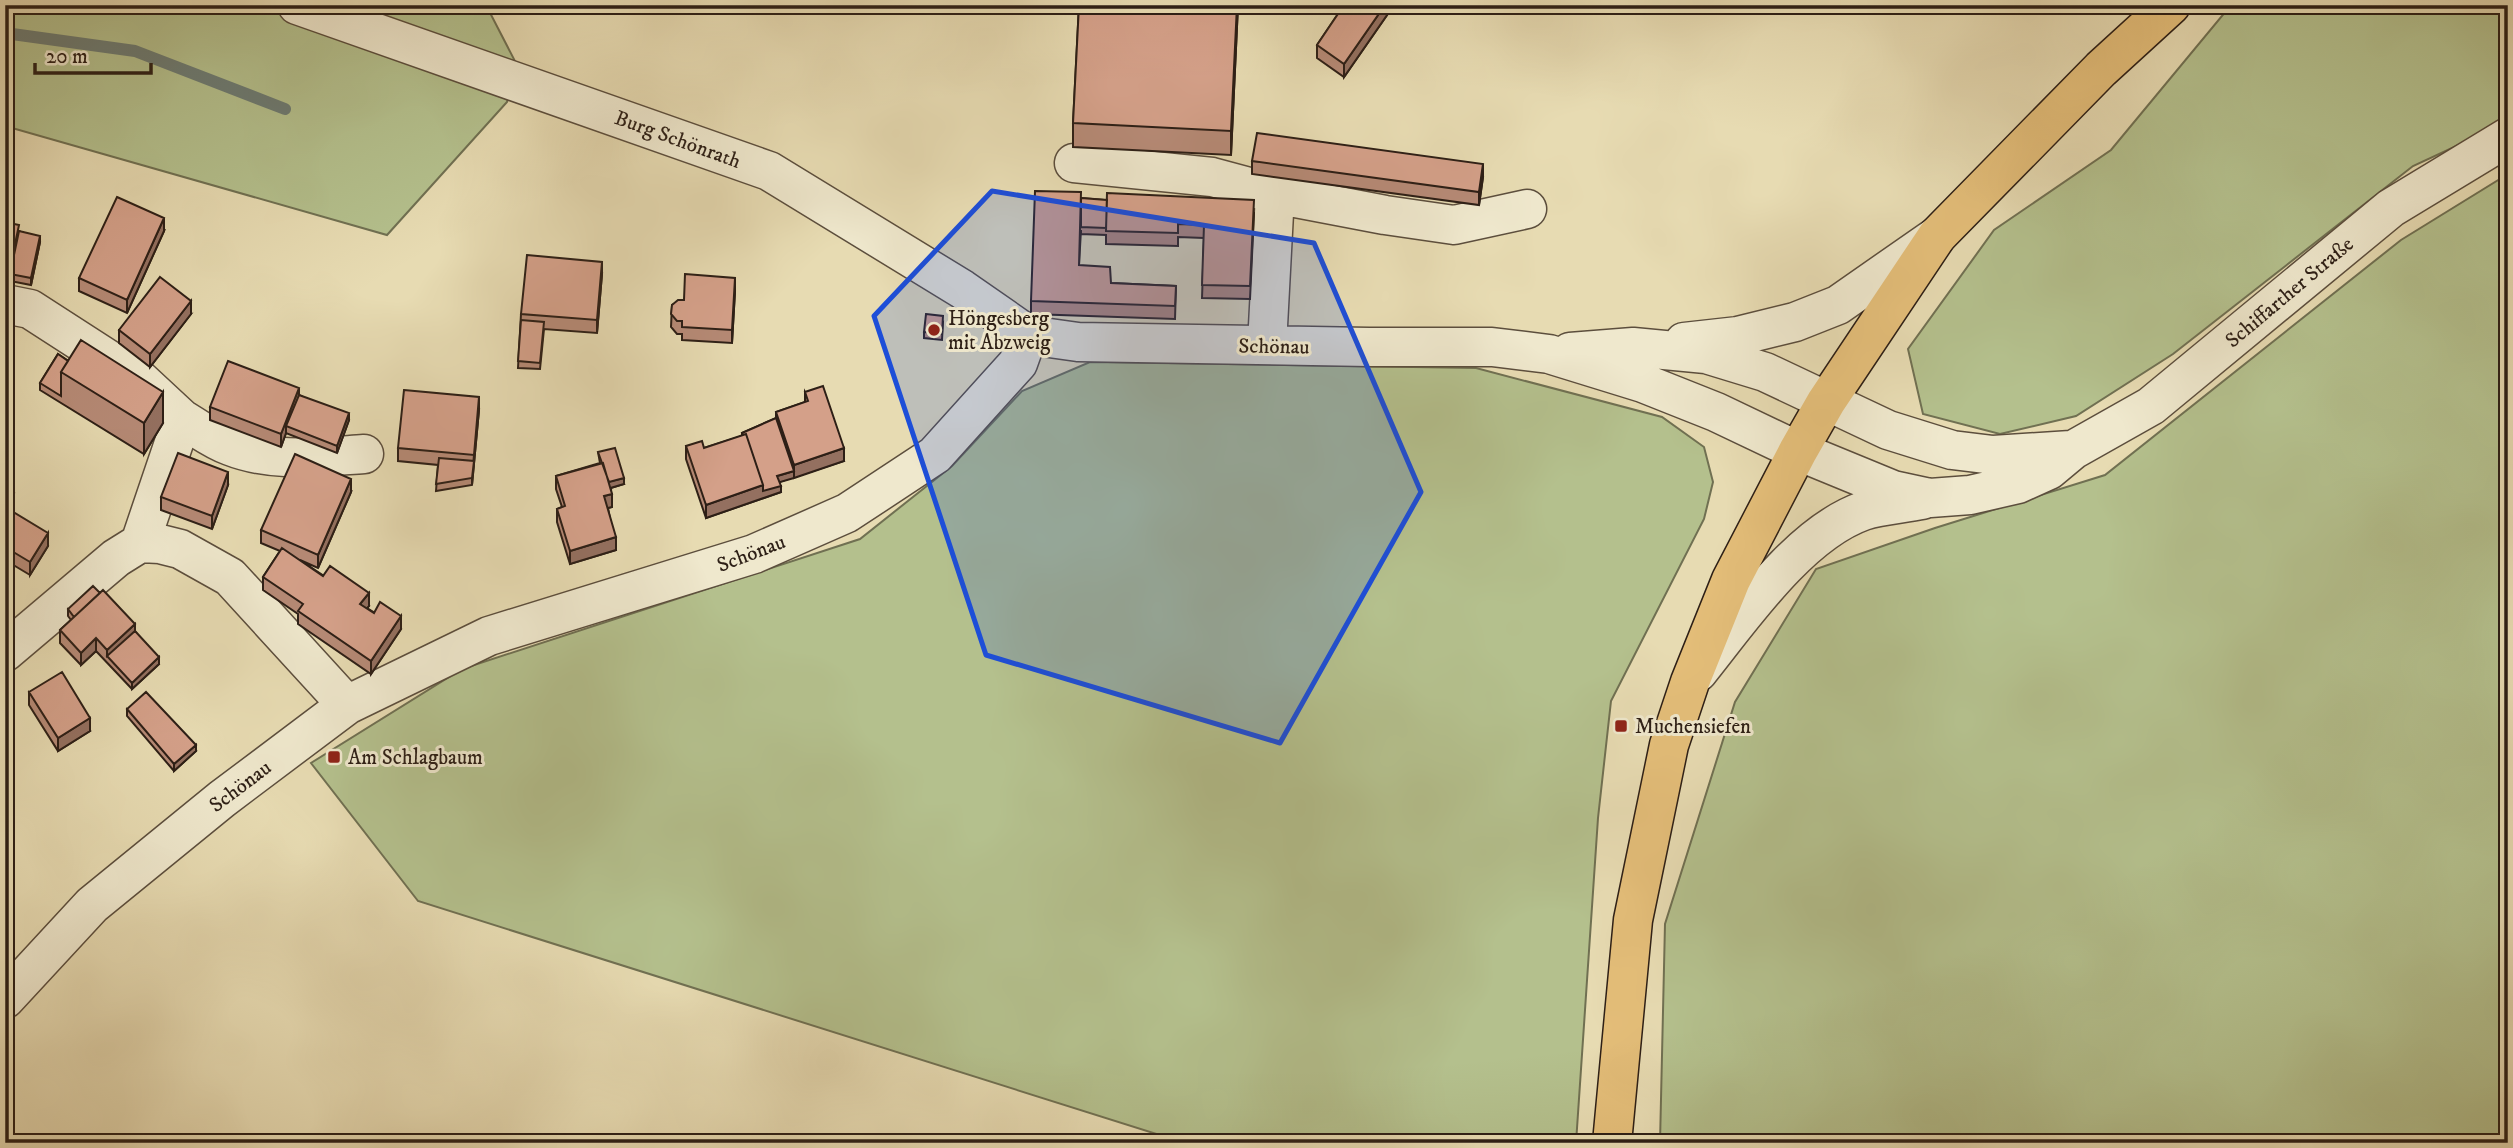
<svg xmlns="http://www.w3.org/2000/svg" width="2513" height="1148" font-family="'IM FELL DW Pica',serif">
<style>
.green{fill:#b4c08d;stroke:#707052;stroke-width:2}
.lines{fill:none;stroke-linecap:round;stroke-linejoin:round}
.stream{stroke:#6d7c74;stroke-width:12}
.minor-casing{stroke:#5c4e3d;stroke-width:41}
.major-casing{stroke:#2d1f16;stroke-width:41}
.minor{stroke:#efe8cd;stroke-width:38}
.major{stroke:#e4be79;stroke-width:38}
.wall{fill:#b68a76;stroke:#2d1f16;stroke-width:2}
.shaded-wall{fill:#947060;stroke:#2d1f16;stroke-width:2}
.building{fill:#d4a089;stroke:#2d1f16;stroke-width:2}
.marked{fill:#1d4ed8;fill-opacity:0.2;stroke:#1d4ed8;stroke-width:5;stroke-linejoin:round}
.poi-dot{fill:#8f2418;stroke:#efe8cd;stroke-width:2.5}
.labels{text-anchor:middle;stroke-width:6;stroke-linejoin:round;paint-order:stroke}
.street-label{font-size:21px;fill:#2d1f16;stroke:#efe8cd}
.poi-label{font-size:21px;fill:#2d1f16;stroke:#efe8cd;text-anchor:start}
</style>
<rect width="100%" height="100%" fill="#e7dbb2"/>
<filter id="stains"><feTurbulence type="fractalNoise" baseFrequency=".00286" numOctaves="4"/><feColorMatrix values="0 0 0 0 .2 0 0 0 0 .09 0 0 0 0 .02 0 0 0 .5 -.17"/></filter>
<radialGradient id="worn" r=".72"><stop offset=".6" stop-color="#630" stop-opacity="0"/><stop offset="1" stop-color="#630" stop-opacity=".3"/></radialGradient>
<!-- green -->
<path class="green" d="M5,5h481l31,60 -10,37 -120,133 -382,-109z
M2231,5h277v117l-95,44 -240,188 -97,62 -76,18 -77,-20 -15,-65 86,-119 117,-80z
M2508,174v969h-848l5,-219 70,-222 81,-133 119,-41 170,-53 296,-235z
M1090,362l386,6 186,49 42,30 9,35 -9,37 -93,182 -13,117 -22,325h-391l-767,-242 -107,-138 151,-94 398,-130 92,-73 70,-75z"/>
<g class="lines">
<!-- stream -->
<path class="stream" d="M5,33l130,18 150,58"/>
<defs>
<path id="minor" d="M297,5l472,166 193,118 66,46 50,7 291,5h123l57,7 94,29 73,29 82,39 95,39 37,8 40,-3 48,-11 31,-14 24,-20 78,-44 240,-198 117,-71
M1074,163l138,14 63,17 110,21 69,10 73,-16
M5,304l25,5 110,71 42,39 -42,124
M1684,342l54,-6 57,-14 43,-17 99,-69
M1267,345l8,-151
M1570,352l63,-5 73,7 59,18 123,58 64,20 41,5 78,-5
M182,419c16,9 31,21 48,27 43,17 89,11 134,8
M5,652l111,-94 24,-15 20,1 20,5 50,28 117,128
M1698,672c42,-52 100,-138 165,-161 18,-6 40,-7 59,-11
M5,999l87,-94 130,-106 125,-94 142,-69 265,-82 93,-41 88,-58 83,-92 10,-28"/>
<path id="major" d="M1612,1143l21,-223 36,-175 21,-63 41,-102 67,-129 28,-49 111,-166 164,-167 70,-64"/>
</defs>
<!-- minor casing -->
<use href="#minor" class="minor-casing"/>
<!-- major casing -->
<use href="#major" class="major-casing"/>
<!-- minor -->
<use href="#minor" class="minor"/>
<!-- major -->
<use href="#major" class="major"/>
</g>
<!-- wall -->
<path class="wall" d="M1079,5h159l-7,150 -158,-8v-24z
M1344,5h50l-50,72 -27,-19v-13z
M1252,161l231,16 -4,28 -227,-31z
M1081,198l173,15 -4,86 -48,-1 2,-60 -26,-1v9l-72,-2v-9l-25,-1v-4l-2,35 32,18 65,3 -1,33 -144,-5v-13z
M5,222l14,9 21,11 -9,43 -26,-5z
M164,231l-37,82 -48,-22v-13z
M602,274l-5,59 -53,-4 -4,40 -22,-1 3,-54z
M735,291l-3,52 -50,-3v-6h-5l-6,-7 1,-22 12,-5z
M191,314l-41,53 -31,-24v-13z
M943,322l-1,18 -18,-2v-6z
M58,354l105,69 -19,31 -104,-64v-7z
M805,392l39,69 -65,21 2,10 -75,26 -20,-59v-13l18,2 38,-12v-3l34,-15v-6l29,-10z
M299,395l50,25 -12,33 -51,-20 -5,14 -71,-27v-13z
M479,410l-7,75 -36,6 2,-26 -40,-4v-13z
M598,452l26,32 -13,4 1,19 -4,1 8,42 -46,14 -13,-42v-13l5,-2 -6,-18v-13l44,-13z
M228,485l-16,44 -51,-19v-13z
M5,487l9,19 -3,5 37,35 -18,29 -25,-15z
M351,492l-33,76 -18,-8 69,46 -2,2 34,21 -30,45 -73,-50v-10l-35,-24v-13l17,-26 -19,-8v-13z
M68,609l67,22 24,33 -27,25 -36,-38 -15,14 -21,-22v-13l11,-10 -3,-4z
M29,692l61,39 -32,20 -29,-46z
M127,709l69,42 -22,20 -47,-55z"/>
<!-- shaded-wall -->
<path class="shaded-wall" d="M1237,5h1l-7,150v-24z
M1385,5h9l-50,72v-13z
M1483,164v13l-4,28v-13z
M164,218v13l-37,82v-13z
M40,236v6l-9,43v-7z
M602,262v12l-5,59v-13z
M735,278v13l-3,52v-13z
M191,301v13l-41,53v-13z
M299,388v13l-13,25v7l-5,14v-13z
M163,392v31l-19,31v-31z
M479,397v13l-7,75v-7z
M349,413v7l-12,33v-7z
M844,448v13l-50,17v-13z
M794,471v7l-17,5v-7z
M228,472v13l-16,44v-13z
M624,478v6l-17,5v-7z
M351,479v13l-33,76v-13z
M763,485l18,1v6l-75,26v-13z
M14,493v13l-9,14v-13z
M612,494v13l-8,2v-13z
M48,533v13l-18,29v-13z
M616,537v13l-46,14v-13z
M369,593v13l-9,11v-13z
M401,616v13l-30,45v-13z
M135,624v13l-28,19v-6z
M96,638v13l-15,14v-12z
M159,657v7l-27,25v-6z
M90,718v13l-32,20v-13z
M10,719v13l-5,3v-13z
M196,745v6l-22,20v-7z"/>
<!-- building -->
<path class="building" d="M1079,5h158l-6,126 -158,-8z
M1344,5h41l-41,59 -27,-19z
M1257,133l226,31 -4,28 -227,-31z
M1035,191l46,1 -2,73 31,2 1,16 65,3 -1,20 -144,-5z
M1107,193l147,7 -4,86 -48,-1 2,-60 -26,-1v9l-72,-2z
M117,197l47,21 -37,82 -48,-22z
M1081,198l26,2 -1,28 -25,-1z
M5,222l14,3 -9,43 -5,-1z
M19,231l21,5 -9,42 -21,-4z
M527,255l75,7 -5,58 -76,-6z
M685,274l50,4 -3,52 -50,-3v-6h-5l-6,-7 1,-9 6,-5h6z
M160,277l31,24 -41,53 -31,-24z
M926,314l17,2 -1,18 -18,-2z
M521,320l23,2 -4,41 -22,-2z
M81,340l82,52 -19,31 -83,-51z
M58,354l10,7 -7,11v24l-21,-13z
M228,361l71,27 -18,46 -71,-27z
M823,386l21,62 -50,17 -18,-53 32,-11 -3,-9z
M404,390l75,7 -5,58 -76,-7z
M299,395l50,18 -12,33 -51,-20z
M776,418l18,53 -17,5 4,10 -18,5v-6l-17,-51 -3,1 -1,-2z
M746,434l17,51 -57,20 -20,-59 16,-5 2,7z
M615,448l9,30 -15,4 -11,-30z
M178,453l50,19 -16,44 -51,-19z
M295,454l56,25 -33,76 -57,-25z
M439,458l35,3 -2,17 -36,6z
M603,463l9,31 -8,2 12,41 -46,14 -13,-42 8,-3 -9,-30z
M5,487l9,6 -9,14z
M5,507l43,26 -18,29 -25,-15z
M282,548l41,28 7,-10 39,27 -9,11 14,9 6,-11 21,14 -30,45 -73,-50 5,-7 -40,-27z
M93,586l7,7 -26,24 -6,-8z
M103,590l32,34 -28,26 -11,-12 -15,15 -21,-23z
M135,631l24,26 -27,26 -25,-27z
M62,672l28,46 -32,20 -29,-46z
M146,692l50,53 -22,19 -47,-55z
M5,711l5,8 -5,3z"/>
<!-- marked area -->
<path class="marked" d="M992,191l322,52 107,249 -141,251 -294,-88 -112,-339z"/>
<!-- markers -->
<g class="poi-dot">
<circle cx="934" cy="330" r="7"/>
<rect x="1614" y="719" width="14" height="14" rx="3.5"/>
<rect x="327" y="750" width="14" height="14" rx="3.5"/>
</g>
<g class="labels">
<!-- street labels -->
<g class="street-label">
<text transform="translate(678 139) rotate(20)" y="7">Burg Schönrath</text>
<text transform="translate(2289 292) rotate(-40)" y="7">Schiffarther Straße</text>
<text transform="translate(1274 346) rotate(1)" y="7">Schönau</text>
<text transform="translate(751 553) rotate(-21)" y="7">Schönau</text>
<text transform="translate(240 786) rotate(-37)" y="7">Schönau</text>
</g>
<!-- poi labels -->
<g class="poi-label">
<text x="948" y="325">Höngesberg<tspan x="948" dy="24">mit Abzweig</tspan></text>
<text x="1635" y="733">Muchensiefen</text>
<text x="348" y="764">Am Schlagbaum</text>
</g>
</g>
<!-- margin -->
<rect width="2513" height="1148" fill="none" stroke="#e7dbb2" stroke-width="28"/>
<rect x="7" y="7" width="2499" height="1134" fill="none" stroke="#2d1f16" stroke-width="3.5"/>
<rect x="14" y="14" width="2485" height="1120" fill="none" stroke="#2d1f16" stroke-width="2"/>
<!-- scale -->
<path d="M35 63v10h116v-10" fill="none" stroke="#2d1f16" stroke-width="3.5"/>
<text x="46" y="63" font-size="21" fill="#2d1f16" stroke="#efe8cd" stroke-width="5" paint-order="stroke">20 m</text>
<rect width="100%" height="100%" filter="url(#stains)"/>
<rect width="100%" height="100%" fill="url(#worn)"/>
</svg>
